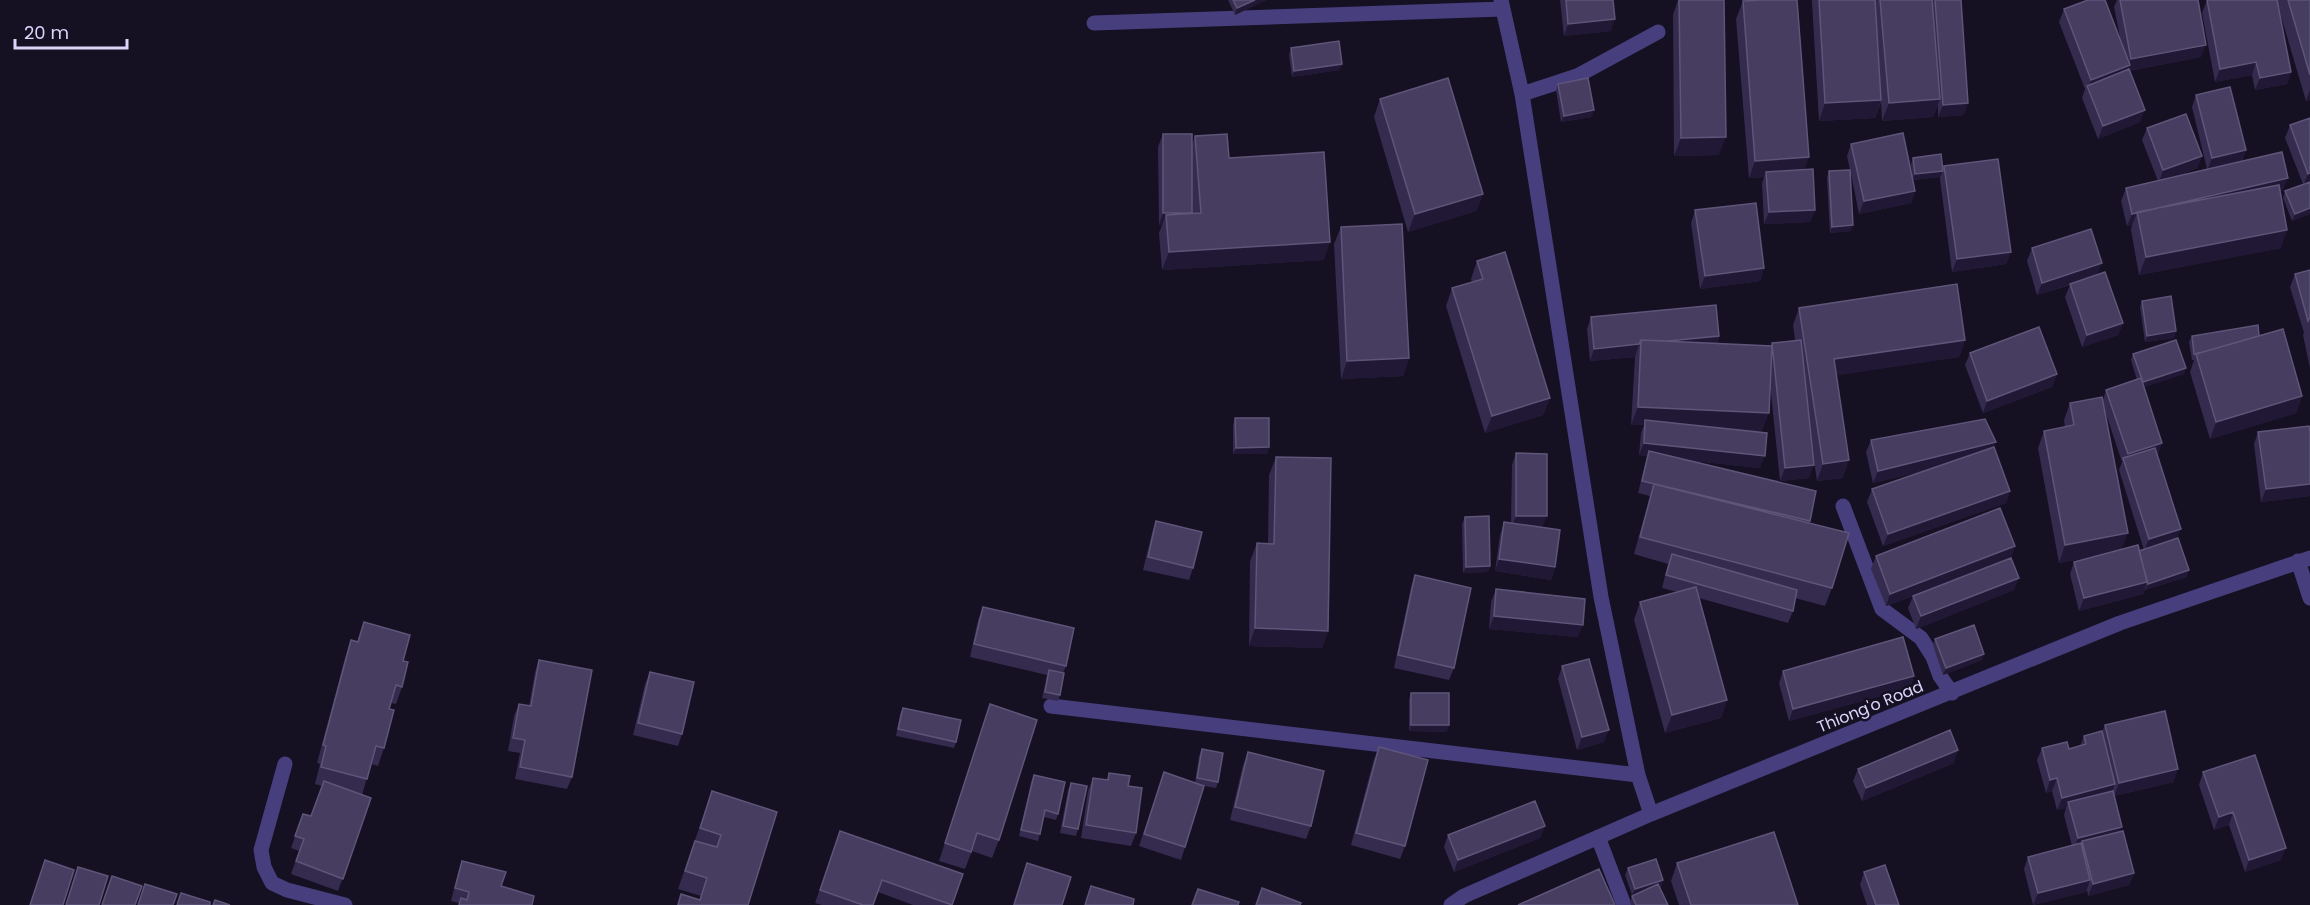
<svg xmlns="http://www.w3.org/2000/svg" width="2310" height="905" font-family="Poppins,sans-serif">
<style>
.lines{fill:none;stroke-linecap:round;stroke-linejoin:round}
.minor{stroke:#473f7d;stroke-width:15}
.wall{fill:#352b4e;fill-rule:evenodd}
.shaded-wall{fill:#201835}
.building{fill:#473d61;stroke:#5e5579;stroke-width:1.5}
.labels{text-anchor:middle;stroke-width:5;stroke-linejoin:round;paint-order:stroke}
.street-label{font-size:16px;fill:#dcd5fb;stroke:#151022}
</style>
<rect width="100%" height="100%" fill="#151022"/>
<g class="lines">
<!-- minor -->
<path class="minor" d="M1501,0l21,94 79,503 37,178 13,39
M1094,23l408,-14
M1522,94l55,-18 81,-44
M1843,506l39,103 39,29 12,19 7,19 12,17
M2298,561l12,37
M1051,706l587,69
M285,764l-24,86 3,17 8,16 15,7 58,15
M1598,837l26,68
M1451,905l13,-9 187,-82 469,-191 190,-65"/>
</g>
<!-- wall -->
<path class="wall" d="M1228,0h38l-31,15z
M1560,0h53l-2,31 -47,5z
M1678,0h46l-5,155 -45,1 -1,-141z
M1812,0h149l3,115 -26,2v-12l-5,12 -51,4 -1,-19 -6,16 -56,3 -7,-119z
M2117,0h81l3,57 -72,14 11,51 -42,17 -16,-41 3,-9 -26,-67 5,-13 57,33 -7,-35z
M2207,0h103v100l-4,1 -28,-95 13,66 -4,12 -32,6 -3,-15 -37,7 -13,-69z
M1743,1l61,169 11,40 -5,12 -46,2 -2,-40 2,-7 -15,1 -13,-159z
M1291,48l49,22 -48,7 -3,-22z
M1558,84l34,33 -31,5 -5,-32z
M2196,95l50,55 -4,11 41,29 -3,1 1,57 -142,27 -8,-45 1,-5 -5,1 -6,-25 5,-13 32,-7 -16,-41 5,-12 55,28 -5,12 -22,9 32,-8 -15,-62z
M1380,99l103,95 -7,17 -68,21 -34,-115z
M2310,118v96l-18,7 -9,-23 2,-7 18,-7 -18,-46 5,-13z
M1163,134l29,11 3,-9 34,22 95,102 -162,10 -3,-37 3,-8h-3l-1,-78z
M1851,144l61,30 -1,-10 2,-6 30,13 1,-5 67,86 -5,12 -54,8 -12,-93v-2l-27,3 2,11 -4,12 -52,11 -8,-40v57l-21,2 -3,-55 2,-7 21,-1 -3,-14z
M1695,210l69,58 -4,13 -60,8 -9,-66z
M1341,227l68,131 -6,18 -62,3 -7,-135z
M2032,248l66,27 25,48 -5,12 -36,12 -17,-50 5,-12 -33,10 -10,-34z
M1477,261l73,137 -7,17 -58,18 -39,-127 6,-18 20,-5 -1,-4z
M2310,270v98l-7,-33 1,-2 -14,-46 5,-13z
M2142,301l34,30 -2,7 -29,4 -5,-35z
M1799,308l166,32 -6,17 -123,18 7,103 -26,3 -4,-27 -4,24 -29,3 -10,-97 -8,47 -32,-2 30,39 -66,-7 116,60 -1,2 23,65 -7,18 -30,-8 -2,13 -5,12 -89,-25 28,102 -6,18 -56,15 -31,-113 6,-18 37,-10 -15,-4 6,-24 -34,-10 16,-58 -12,-3 9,-37 -8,-1 2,-22 3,-8h-13l4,-68 -45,4 -3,-32 4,-12 128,19 -2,8 53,2 2,-3 23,-3 -2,-15z
M2192,336h67l43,60 -6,17 -86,26 -20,-67 4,-12h-2l-3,-18z
M1970,353l87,21 -5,13 -69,26 -18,-48z
M2133,354l51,20 -40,13 13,68 30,122 -42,13v-1l-2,5 -64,17 -9,-37 4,-12 26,-7 -41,8 -21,-115 6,-17 21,-4 -1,-7 6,-17 33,-3 3,-10 31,-10 -6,-20zM2105,411l17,51 -3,8 25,80 -5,1 -17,-2z
M1235,418l34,29 -2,7h-34v-29z
M2258,432l52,1v63l-49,6 -7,-58z
M1871,440l123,7 16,44 -4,12 -123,43 -16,-44 5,-13 59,-20 -58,14 -7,-31z
M1516,453l39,114 -4,13 -56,-9 5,-36 4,-13 7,1 1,-58z
M1276,457l52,174 -6,17 -73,-2 1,-85 7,-18 11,1 1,-69z
M1465,517l25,49 -2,6 -25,1 -1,-49z
M1156,521l37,47 -4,12 -46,-10 9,-37z
M2015,546l-4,12 3,32 -98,39 -8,-21 5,-12 -27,10 -15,-37 5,-13z
M1415,575l39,93 -5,12 -55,-12 17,-81z
M1496,589l82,48 -89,-8 2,-27z
M983,607l83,59 -3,7 -3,22 -2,6 -16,-3 5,-23 -77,-18 8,-37z
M364,622l39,39 -1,26 -6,17 -5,-1 -2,6 -5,39 -6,18 -7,-2 -9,31 9,3 -33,93 -47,-17 8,-23 -8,-3 12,-34 8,2 11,-30 -7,-2 5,-20 -3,-1 28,-105 6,-18 6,2z
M1935,639l47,21 -39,15 -10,-30z
M539,660l33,117 -5,12 -52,-10 5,-26 -12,-2 6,-35 5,-12 10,2 6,-34z
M1562,666l42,76 -27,8 -19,-71z
M1783,671l131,5 -4,12 -121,33 -10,-38z
M650,672l32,62 -4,12 -45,-11 12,-51z
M1411,693l36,39 -38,-1v-32z
M990,704l9,136 -7,18 -20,-7 -7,18 -26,-8z
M903,708l53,34 -2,6 -58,-12 4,-22z
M2105,725l69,57 -60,14 -1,-6 7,41 14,42 -5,12 -41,11 -1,-6 -1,2 -53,13 -9,-36 4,-12 44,-11 -8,-31 2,-7 -9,2 -5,-19 -6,2 -9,-33 5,-12 27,1 11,-3 4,-10 18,-4z
M1379,747l26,99 -5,13 -49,-14 23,-86z
M1202,749l16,33 -2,6 -12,-2 -23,74 -42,-14 25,-74 31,11 4,-27z
M1248,752l63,74 -5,13 -76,-19 13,-55z
M1954,763l-92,38 -9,-20 5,-12z
M2203,772l78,88 -36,12 -16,-47 -15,5 -15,-45z
M1109,773l19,13 8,47 -5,13 -50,-8 7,-47 5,-13 14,2z
M1034,775l24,39 -2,6 -12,-3 -6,24 -19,-5 12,-54z
M1071,783l7,46 -2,7 -16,-3 8,-43z
M712,791l36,114h-71l4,-11 18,6 2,-4 -23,-7z
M1545,826l-5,12 -86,34 -10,-25 4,-12z
M840,831l112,74h-39l-35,-13 -5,13h-51l-7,-2z
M462,861l39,25 31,19h-74l1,-2 -8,-2 7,-28z
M1027,863l35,42h-49z
M1677,863l121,42h-119l-8,-24z
M1628,868l35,12 -2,7h-2l9,18h-37l-1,-3 2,-6 4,-2 -4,1 -7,-20z
M1864,872l35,33h-32l-7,-20z"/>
<!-- shaded-wall -->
<path class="shaded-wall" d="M1255,0h11l-31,15 2,-7z
M1615,19l-4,12 -47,5 4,-12z
M2206,45l-5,12 -73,14 -40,18 3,-9 38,-14 2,-7z
M2256,62l-4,13 -37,7 5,-13z
M1342,64l-2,6 -48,7 2,-6z
M2291,72l-4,12 -32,6 5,-12z
M2310,90v10l-4,1z
M1940,99l-7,18 -51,4 7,-18z
M1881,100l-6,18 -56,3 6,-18z
M1968,103l-4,12 -26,2 5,-12z
M1594,110l-2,7 -31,5 3,-6z
M2145,110l-5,12 -42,17 5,-13z
M1726,137l-7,18 -45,1 7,-18z
M2246,150l-5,12 -34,9 5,-13z
M2202,156l-5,12 -38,15 4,-13z
M1809,157l-6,17 -37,-2 -2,5 -15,1 6,-17z
M1943,171l-3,6 -28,3 3,-6z
M2310,173v11l-7,2 5,-12z
M2288,178l-5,12 -144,34 -2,-11z
M1915,191l-4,12 -52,11 5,-13z
M1483,194l-7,17 -68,21 7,-18z
M2310,208v6l-18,7 3,-7z
M1815,210l-5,12 -46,2 5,-12z
M1163,213h29l-4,12 -22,-10 -4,10h-3z
M2137,213l-5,12 -5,1 5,-12z
M1853,225l-2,6 -21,2 2,-6z
M2287,230l-6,18 -142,27 7,-18z
M1330,242l-6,18 -162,10 7,-18z
M2011,252l-5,12 -54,8 5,-13z
M2102,263l-5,13 -60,19 5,-12z
M1764,268l-4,13 -60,8 5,-13z
M2123,323l-5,12 -36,12 5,-12z
M2176,331l-2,7 -29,4 2,-6z
M1719,336l-4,13 -74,-5z
M1965,340l-6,17 -132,20 7,-18z
M1639,344l-4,13 -45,4 4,-12z
M1409,358l-6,18 -62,3 6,-18z
M2186,368l-2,6 -44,15 3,-7z
M2057,374l-5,13 -69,26 4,-12z
M2302,396l-6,17 -86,26 6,-17z
M1550,398l-7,17 -58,18 7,-17z
M1638,407l131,6 -7,18 -117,-6v-5l-1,5h-13z
M1996,442l-5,12 -118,29 5,-12z
M1644,443l121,13 -5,12 -112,-12 1,-5 -2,5 -8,-1z
M2162,443l-4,12 -34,7 4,-8z
M1269,447l-2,7h-34l3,-6z
M1849,460l-6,18 -26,3 6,-17z
M1814,465l-5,13 -29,3 5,-13z
M2310,484v12l-49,6 5,-13z
M2010,491l-4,12 -123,43 5,-12z
M1516,516h31l-5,12h-31z
M2181,529l-5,12 -32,10 5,-12z
M2128,533l-7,18 -62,12 6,-18z
M2015,546l-4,13 -125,47 4,-12z
M1499,559l56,8 -4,13 -56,-9z
M1490,566l-2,6 -25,1 3,-6z
M2189,570l-2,7 -42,13 3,-6z
M2019,578l-5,12 -98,39 5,-13z
M2147,582l-4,12 -64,17 5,-13z
M1494,616l89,9 -5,12 -89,-8z
M1255,628l73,3 -6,17 -73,-2z
M1984,654l-2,6 -39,15 3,-7z
M1914,676l-4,12 -121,33 4,-12z
M1727,700l-6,18 -56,15 7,-18z
M1411,725h38l-2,7 -38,-1z
M1609,730l-5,12 -27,8 5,-13z
M1958,750l-4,13 -92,38 4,-13z
M2178,769l-4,13 -60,14 5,-13z
M2057,778l-5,13 -6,2 4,-13z
M2115,784l-5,12 -42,6 -2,6 -9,2 5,-12z
M2233,812l-4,13 -15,5 5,-13z
M1545,826l-5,12 -86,34 4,-12z
M2122,827l-5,13 -35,1 -3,8 -6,2 5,-13z
M2286,848l-5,12 -36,12 4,-12z
M2134,873l-5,12 -41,11 5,-12z
M1663,880l-2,7 -29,8 3,-6z
M2090,880l-4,12 -53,13 5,-12z"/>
<!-- building -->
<path class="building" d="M1233,0h22l-18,8z
M1566,0h47l2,19 -47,5z
M1679,0h45l2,137 -45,1z
M1761,0h36l12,157 -54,4 -12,-160z
M1819,0h56l6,100 -56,3z
M1880,0h52l8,99 -51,4z
M1935,0h26l7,103 -25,2z
M2088,0h17l25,65 -39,15 -27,-71z
M2120,0h78l8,45 -75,14z
M2207,0h70l14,72 -31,6 -4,-16 -36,7z
M2288,0h22v75z
M1339,41l3,23 -48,7 -3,-23z
M2129,69l16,41 -42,16 -16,-40z
M1448,78l35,116 -68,20 -35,-115z
M1588,78l6,32 -30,6 -6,-32z
M2230,87l16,63 -34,8 -16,-63z
M2186,114l16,42 -39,14 -16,-42z
M2310,118v55l-2,1 -18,-49z
M1903,133l12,58 -51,10 -13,-57z
M1163,134h29v79h-29z
M1227,134l2,24 95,-6 6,90 -161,10 -3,-37 35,-2 -6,-77z
M2282,152l6,26 -156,36 -6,-26z
M1941,154l2,17 -28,3 -2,-16z
M1998,159l13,93 -54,7 -13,-93z
M1813,169l2,41 -46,2 -3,-40z
M1850,170l3,55 -21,2 -3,-56z
M2310,182v26l-15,6 -10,-23z
M2279,185l8,45 -141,27 -9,-45z
M1756,203l8,65 -59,8 -10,-66z
M1402,224l7,134 -62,3 -6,-134z
M2091,229l11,34 -60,20 -10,-35z
M1505,252l45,146 -58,18 -40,-128 31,-9 -6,-18z
M2310,270v47l-2,4 -13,-47z
M2105,272l18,51 -36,12 -17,-51z
M1957,284l8,56 -131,19 15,101 -26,4 -24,-156z
M2171,296l5,35 -29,5 -5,-35z
M1716,305l3,31 -51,5 -27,-1 -2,4 -45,5 -3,-32z
M2258,325l1,11 -56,16 -9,2 -2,-18z
M2039,327l18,47 -70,27 -17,-48z
M2283,329l19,67 -86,26 -20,-68z
M1641,340l131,6 -3,67 -131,-6z
M1801,340l13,125 -29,3 -13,-125z
M2176,340l10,28 -43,14 -10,-28z
M2141,378l21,65 -34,11 -22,-64z
M2102,397l26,136 -63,12 -21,-114 30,-6 -4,-22z
M1235,418h34v29l-33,1z
M1985,419l11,23 -118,29 -7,-31z
M1645,420l122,13 -2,23 -121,-13z
M2309,426l1,7v51l-44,5 -8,-57z
M1994,447l16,44 -122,43 -16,-45z
M2155,448l26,81 -32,10 -26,-81z
M1649,451l167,40 -6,30 -168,-40z
M1516,453l31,1v62h-31z
M1276,457l55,1 -3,173 -73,-3 2,-85 17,1z
M1654,484l195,49 -17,55 -192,-51z
M2000,508l15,38 -125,48 -14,-38z
M1489,516l1,50 -24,1 -1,-50z
M1156,521l46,11 -9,36 -45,-11z
M1504,522l56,8 -5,37 -56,-8z
M2178,538l11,32 -41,14 -9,-33z
M2138,545l9,37 -63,16 -10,-36z
M1672,554l125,36 -4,21 -127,-36z
M2011,558l8,20 -98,38 -8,-20z
M1415,575l56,13 -17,80 -56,-13z
M1696,587l31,113 -55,15 -32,-113z
M1496,589l89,10 -2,26 -89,-9z
M983,607l91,21 -8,38 -92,-22z
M364,622l46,13 -7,26 5,1 -6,25 -6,-2 -7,24 5,1 -10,38 -8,-2 -9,33 -46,-12 5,-21 -3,-1 28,-105 7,2z
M1974,625l10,29 -38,14 -11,-29z
M1903,637l11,39 -121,33 -10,-38z
M1589,659l20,71 -27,7 -20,-71z
M539,660l53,10 -20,107 -52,-10 5,-27 -12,-2 6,-34 12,2z
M1049,670l15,3 -4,22 -15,-3z
M650,672l44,10 -12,52 -44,-11z
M1411,693h38v32h-38z
M990,704l47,16 -38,120 -22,-7 -6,19 -26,-9z
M903,708l58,12 -5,22 -58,-13z
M2165,711l13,58 -59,14 -14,-58z
M1950,730l8,20 -92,38 -8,-19z
M2102,731l13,53 -53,14 -5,-20 -7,2 -8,-32 25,-6 2,7 17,-5 -2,-8z
M1379,747l49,13 -23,86 -49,-13z
M1202,749l21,4 -5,29 -21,-4z
M1248,752l76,19 -13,55 -76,-19z
M2255,755l31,93 -37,12 -16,-48 -14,5 -16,-45z
M1164,772l40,14 -19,61 -41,-13z
M1109,773l21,3 -2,10 14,2 -6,45 -50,-8 7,-47 15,2z
M1034,775l31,7 -7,32 -13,-4 -5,24 -19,-4z
M324,781l47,17 -28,81 -47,-18 8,-22 -9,-3 8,-22 8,2z
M1071,783l16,3 -9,43 -15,-3z
M712,791l65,21 -29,93h-70l3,-11 19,6 7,-22 -22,-7 10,-30 22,6 4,-12 -21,-7z
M2113,791l9,36 -44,11 -10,-36z
M1535,801l10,25 -87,34 -10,-25z
M840,831l123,43 -11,31 -70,-25 -9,25h-10l-43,-15z
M2123,831l11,42 -41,11 -11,-43z
M1774,832l24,73h-107l-14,-42z
M2081,843l9,37 -52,13 -10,-36z
M1656,859l7,21 -28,9 -7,-21z
M45,860l29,10 -11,35h-33z
M462,861l44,11 -5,14 33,10 -2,9h-73l2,-7 6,2 2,-8 -14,-4z
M1027,863l44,14 -9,28h-48z
M1885,865l14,40h-23l-12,-33z
M78,867l30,9 -9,29h-33z
M1599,869l16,36h-97z
M112,876l30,10 -7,19h-33z
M145,884l32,10 -4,11h-35z
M1658,884l10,21h-32l-4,-9z
M1091,886l43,13 -1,6h-48z
M1262,888l39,15 -1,2h-44z
M1198,889l41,13 -1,3h-46z
M181,893l29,9v3h-33z
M215,900l15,5h-17z"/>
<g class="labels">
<!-- street labels -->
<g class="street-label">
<text transform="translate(1870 706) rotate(-22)" y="6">Thiong'o Road</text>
</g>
</g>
<!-- scale -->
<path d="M15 39v9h112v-9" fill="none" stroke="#dcd5fb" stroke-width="3"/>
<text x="24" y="39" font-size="18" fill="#dcd5fb" stroke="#151022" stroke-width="4.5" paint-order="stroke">20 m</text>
</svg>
